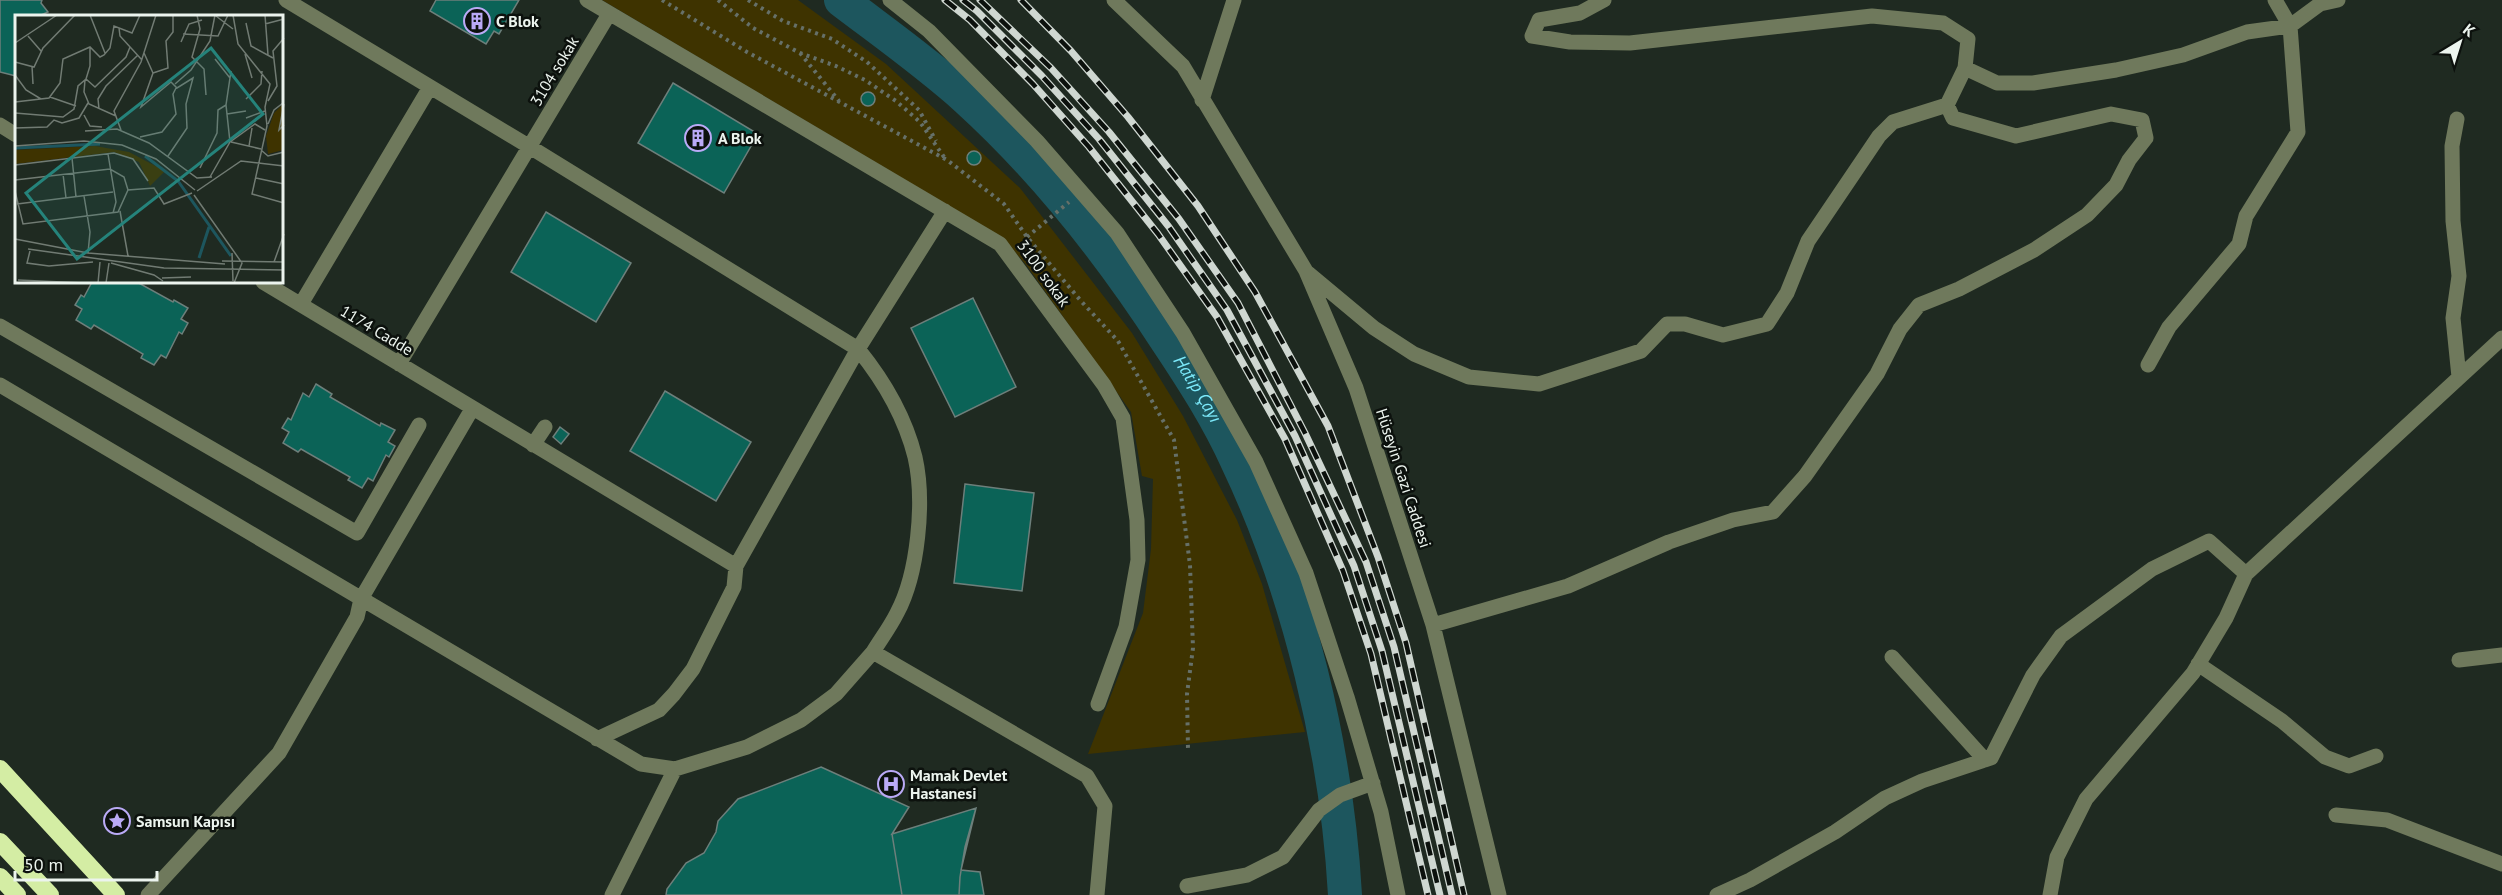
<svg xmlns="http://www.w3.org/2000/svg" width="2502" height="895" font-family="'PT Sans',sans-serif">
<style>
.green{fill:#3e3300}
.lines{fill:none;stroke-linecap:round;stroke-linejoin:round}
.river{stroke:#1d565e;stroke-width:34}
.building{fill:#0b6357;stroke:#6d7f7b;stroke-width:1.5}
.path{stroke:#667068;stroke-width:4;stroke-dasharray:3 4.5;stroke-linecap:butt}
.minor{stroke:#6f795c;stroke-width:15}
.highway{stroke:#d4eda4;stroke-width:18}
.rail-casing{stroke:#cfd7d1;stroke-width:7}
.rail{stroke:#0c110d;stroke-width:4.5;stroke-dasharray:14;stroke-linecap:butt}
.labels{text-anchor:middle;stroke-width:5;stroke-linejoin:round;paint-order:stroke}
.poi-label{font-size:16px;font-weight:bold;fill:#ecf4ee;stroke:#0c110d;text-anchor:start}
.street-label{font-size:16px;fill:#ecf4ee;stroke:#0c110d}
.water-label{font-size:18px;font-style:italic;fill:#7ce9fa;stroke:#0c110d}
.inset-river{fill:none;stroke:#1d565e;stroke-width:3}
.inset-road{fill:none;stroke:#717b73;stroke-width:1.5}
.view{fill:#25837b;fill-opacity:0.15;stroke:#25837b;stroke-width:3}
.inset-edge{fill:none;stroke:#ecf4ee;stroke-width:3}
</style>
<rect width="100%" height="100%" fill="#1f2a21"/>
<!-- green -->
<path class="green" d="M602,0h196l88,64 134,124 112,145 51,83 54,104 25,64 43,148 -217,22 55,-141 8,-64 2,-70 -11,-3 -11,-64 -104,-146 -24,-28z"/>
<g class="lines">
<!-- river -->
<path class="river" id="s1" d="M841,0c42,32 86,63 126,99 78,71 143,154 200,242 26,39 51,78 70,120 62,130 100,291 108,434"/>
</g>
<!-- building -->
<path class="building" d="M0,0h42l-1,3 7,9 -9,4h-23v60l-16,-4z
M436,0h83l-20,34 -5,-3 -8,13 -56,-33z
M673,83l85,51 -34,59 -86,-50z
M861 99a7 7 0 1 1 14 0a7 7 0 1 1-14 0Z
M967 158a7 7 0 1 1 14 0a7 7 0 1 1-14 0Z
M546,212l85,51 -35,59 -85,-50z
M92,282h45l36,20 1,-2 14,8 -7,11 7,4 -6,11 -3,-2 -13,26 -5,-3 -7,10 -13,-7 2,-4 -49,-29 -3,4 -15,-9 6,-11 -7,-4 6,-10 3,2z
M973,298l43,89 -61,30 -44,-89z
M316,384l16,10 -2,3 50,29 1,-3 14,7 -7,12 7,4 -6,11 -3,-2 -13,26 -5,-3 -6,10 -14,-8 2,-3 -49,-28 -3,3 -15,-9 6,-11 -7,-4 6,-10 3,2 12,-27 6,4z
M665,391l86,51 -35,59 -86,-50z
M560,427l9,7 -8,10 -8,-7z
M965,484l69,9 -12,98 -68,-8z
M821,767l88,40 -17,27 84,-26 -11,39 -5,30 -1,18h-293l1,-6 19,-26 18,-10 12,-21 2,-11 20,-22z
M976,808l-15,62 19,2 4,23h-82l-10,-61z"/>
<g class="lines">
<!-- path -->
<path class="path" d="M662,0l85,52 200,108 57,44 23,33 54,64 37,40 56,99 16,125 3,83 -6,46 1,55
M718,0l35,28 47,25 36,13 29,14 31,21 24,21 26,38
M748,0l35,21 49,18 35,23 52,48 17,31
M800,53l39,48
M1027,237l42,-35"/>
<!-- minor -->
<path class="minor" d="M286,0l244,147 328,202c26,32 47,68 57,108 10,44 3,117 -18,156 -7,14 -16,26 -24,39
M587,0l413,244 104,141 19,33 14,102 1,40 -12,67 -28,77
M890,0l39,31 108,110 80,92 66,100 73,129 50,111 41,124 34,115 17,83
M1114,0l69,66 123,205 50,117 77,237 66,270
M1965,68l32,15h36l83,-13 67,-15 64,-23 43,-6 30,-22 18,-4
M1202,100l32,-100
M2457,119l-5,27 1,75 6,55 -6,42 6,59
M0,125l16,10
M1308,273l66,55 40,26 55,23 70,7 102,-33 26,-27h18l38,11 44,-11 20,-31 21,-52 71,-105 14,-14 54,-17
M263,282l473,284
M301,304l129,-217
M0,326l357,207 62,-108
M399,364l210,-350
M2148,365l21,-38 70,-83 7,-28 52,-84 -8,-106 -15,-26
M0,385l641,379 34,5 72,-22 54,-27 35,-26 37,-42 214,124 18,30 -8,89
M533,445l12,-18
M1433,625l135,-39 101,-44 64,-22 40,-8 32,-36 72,-102 23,-45 19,-24 40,-16 75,-39 53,-35 29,-30 13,-25 17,-22 -4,-18 -31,-6 -95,22 -63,-18 -6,-13 18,-37 3,-29 -25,-16 -71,-7 -242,27 -60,-1 -38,-6 7,-16 41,-7 24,-13
M1892,657l93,103
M2459,660l43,-5
M2198,664l84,57 43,36 24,9 27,-10
M597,739l62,-29 15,-16 19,-25 41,-82 2,-21 122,-217 87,-138
M2336,815l51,5 115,44
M1187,886l60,-11 36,-18 36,-47 21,-15 33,-12
M148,895l131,-142 78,-136 4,-18 111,-190
M612,895l63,-126
M1717,895l33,-15 85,-48 50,-34 37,-17 69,-23 42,-83 28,-39 91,-67 57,-28 37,33
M2050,895l7,-38 29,-58 107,-126 33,-55 20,-44 256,-236"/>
<!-- highway -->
<path class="highway" d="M0,769l116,126
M0,842l50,53
M0,877l17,18"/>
<defs>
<path id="rail" d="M945,0l25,20 63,64 56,63 69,87 59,83 68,122 58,132 28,83 57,241
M963,0l14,11 65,65 57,63 70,88 58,83 68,126 59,130 28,85 58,244
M980,0l71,68 58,64 70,87 59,84 67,130 61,129 28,85 58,248
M1021,0l50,51 57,66 70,89 57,86 73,134 50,131 28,86 58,252"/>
</defs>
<!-- rail casing -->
<use href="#rail" class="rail-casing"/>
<!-- rail -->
<use href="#rail" class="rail"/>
</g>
<!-- icons -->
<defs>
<symbol id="building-ring" viewBox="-11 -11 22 22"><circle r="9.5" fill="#0c110d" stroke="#baaaf6" stroke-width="1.5"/><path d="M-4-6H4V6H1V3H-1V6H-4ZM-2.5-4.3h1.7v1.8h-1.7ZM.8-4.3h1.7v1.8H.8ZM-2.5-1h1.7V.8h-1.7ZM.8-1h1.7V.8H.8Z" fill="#baaaf6"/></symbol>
<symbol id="hospital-ring" viewBox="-11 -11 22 22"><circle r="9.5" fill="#0c110d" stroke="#baaaf6" stroke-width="1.5"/><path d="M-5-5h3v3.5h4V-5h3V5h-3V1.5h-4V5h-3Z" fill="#baaaf6"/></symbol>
<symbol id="sight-ring" viewBox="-11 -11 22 22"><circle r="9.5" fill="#0c110d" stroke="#baaaf6" stroke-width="1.5"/><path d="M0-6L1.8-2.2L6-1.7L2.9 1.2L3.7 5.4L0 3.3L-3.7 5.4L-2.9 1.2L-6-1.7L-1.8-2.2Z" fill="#baaaf6"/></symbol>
</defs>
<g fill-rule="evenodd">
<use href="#building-ring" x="462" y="6" width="30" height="30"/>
<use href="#building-ring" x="683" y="123" width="30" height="30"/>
<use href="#hospital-ring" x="876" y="769" width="30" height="30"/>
<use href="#sight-ring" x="102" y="806" width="30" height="30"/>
</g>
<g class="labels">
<!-- poi labels -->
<g class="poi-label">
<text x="496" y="27">C Blok</text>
<text x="718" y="144">A Blok</text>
<text x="910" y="781">Mamak Devlet<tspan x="910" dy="18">Hastanesi</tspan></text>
<text x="136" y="827">Samsun Kapısı</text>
</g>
<!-- street labels -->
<g class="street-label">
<text transform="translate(554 71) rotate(-59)" y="6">3104 sokak</text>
<text transform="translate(1044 273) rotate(54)" y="6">3100 sokak</text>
<text transform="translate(377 330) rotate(31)" y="6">1174 Cadde</text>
<text transform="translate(1404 478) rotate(72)" y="6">Hüseyin Gazi Caddesi</text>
</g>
<!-- water labels -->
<g class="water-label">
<text dy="6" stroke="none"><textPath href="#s1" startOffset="532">Hatip Çayı</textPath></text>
</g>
</g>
<!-- overview -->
<g transform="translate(15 15)">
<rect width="268" height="268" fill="#1f2a21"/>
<path d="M268,89v46l-15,4 -2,-18 8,-23zM80,131l34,6 36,19 -15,15 -11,-24 -25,-10 -99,12v-14z" fill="#3e3300"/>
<path class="inset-river" d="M0,133l85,-4M130,141l33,25 53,75M184,243l10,-31"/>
<path class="inset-road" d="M75,0l15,38M182,0l3,14 -8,28 12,12 2,26M218,0l5,29 32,40 -5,23 2,19 -15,68 32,9M250,0l3,40M201,1l17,13M231,8l5,23 22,12M250,9l19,-5M104,13l1,8 22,24M168,19l35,2 10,-21M13,21l13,15M166,27l8,-18 13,-4M0,28l42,-28M129,38l9,20 -12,34 30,-25 6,6 16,-10 -7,26 1,24 -19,28M230,39l7,24M200,44l15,19M0,47l19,5 9,-19 32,-33M17,51l1,18M138,58l15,-5 -2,-27 7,-9v-17M0,60l11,15 15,9M71,64l9,8 31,-30 4,-10M70,65l-1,12 5,12 27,12M160,69l16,-14 19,-29 5,-26M35,82l26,9M231,84l15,-15 1,-13M253,86l9,-15 -4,-35 11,-13M0,87l34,-4 11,-15 3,-24 27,-12 10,10 4,-2 6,-7 4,-22 18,7 8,-18M269,89l-5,26 5,-5M84,94l-1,-10 8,-13 32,-31M0,98l48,4 11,-8 4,-23 8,-7 4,-13v-19M212,99l19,-3M69,100l6,11 12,1M231,103l19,-7M253,109l6,-14 9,-7M0,113l32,-1 7,-7 8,3 17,-5 9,-15M106,115l-7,-19 27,-49 15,-47M70,116l32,-2 32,14 48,35 15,-1M125,122l22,-5 14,-18 -3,-20 3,-6M215,127l-4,-37 5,-34M216,127l30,7M0,131l69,-5 38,4 34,14 39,31M234,131l3,-18M246,135l7,6 16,-4M93,139l8,48 -3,11M57,143l4,39M0,150l99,-12 19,6 15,22M185,153l17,-35 1,-23 8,-5M48,159l3,24M195,162l20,-35 25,-18 10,6M241,163l28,6M0,165l95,-11 14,8 4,13M0,176l8,33 95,-12 10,-22 26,-2 10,16 28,-11M182,176l44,-30 43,5M179,180l48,68 -8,20M69,181l6,36 -2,21M2,189l96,-12M105,196l8,45M0,224l73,14 137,11M13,234l136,19 120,2M15,236l-3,12 22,3 44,-4M217,238l1,28M207,246l62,1M259,247l10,-28M96,248l43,12 9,6M147,263l29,-1M3,265l66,3M83,268l2,-21M91,268l3,-20"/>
<path class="view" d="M196,33l52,66 -186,145 -51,-66z"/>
<rect width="268" height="268" class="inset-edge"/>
</g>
<!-- north arrow -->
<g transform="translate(2460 42) rotate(38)" stroke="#0c110d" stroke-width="4.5" paint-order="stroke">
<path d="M0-4.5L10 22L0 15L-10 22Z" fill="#ecf4ee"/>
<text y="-9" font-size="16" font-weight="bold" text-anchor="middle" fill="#ecf4ee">K</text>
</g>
<!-- scale -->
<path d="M15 871v9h142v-9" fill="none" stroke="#ecf4ee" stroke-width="3"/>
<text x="24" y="871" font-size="18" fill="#ecf4ee" stroke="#0c110d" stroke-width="4.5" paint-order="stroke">50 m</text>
</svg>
